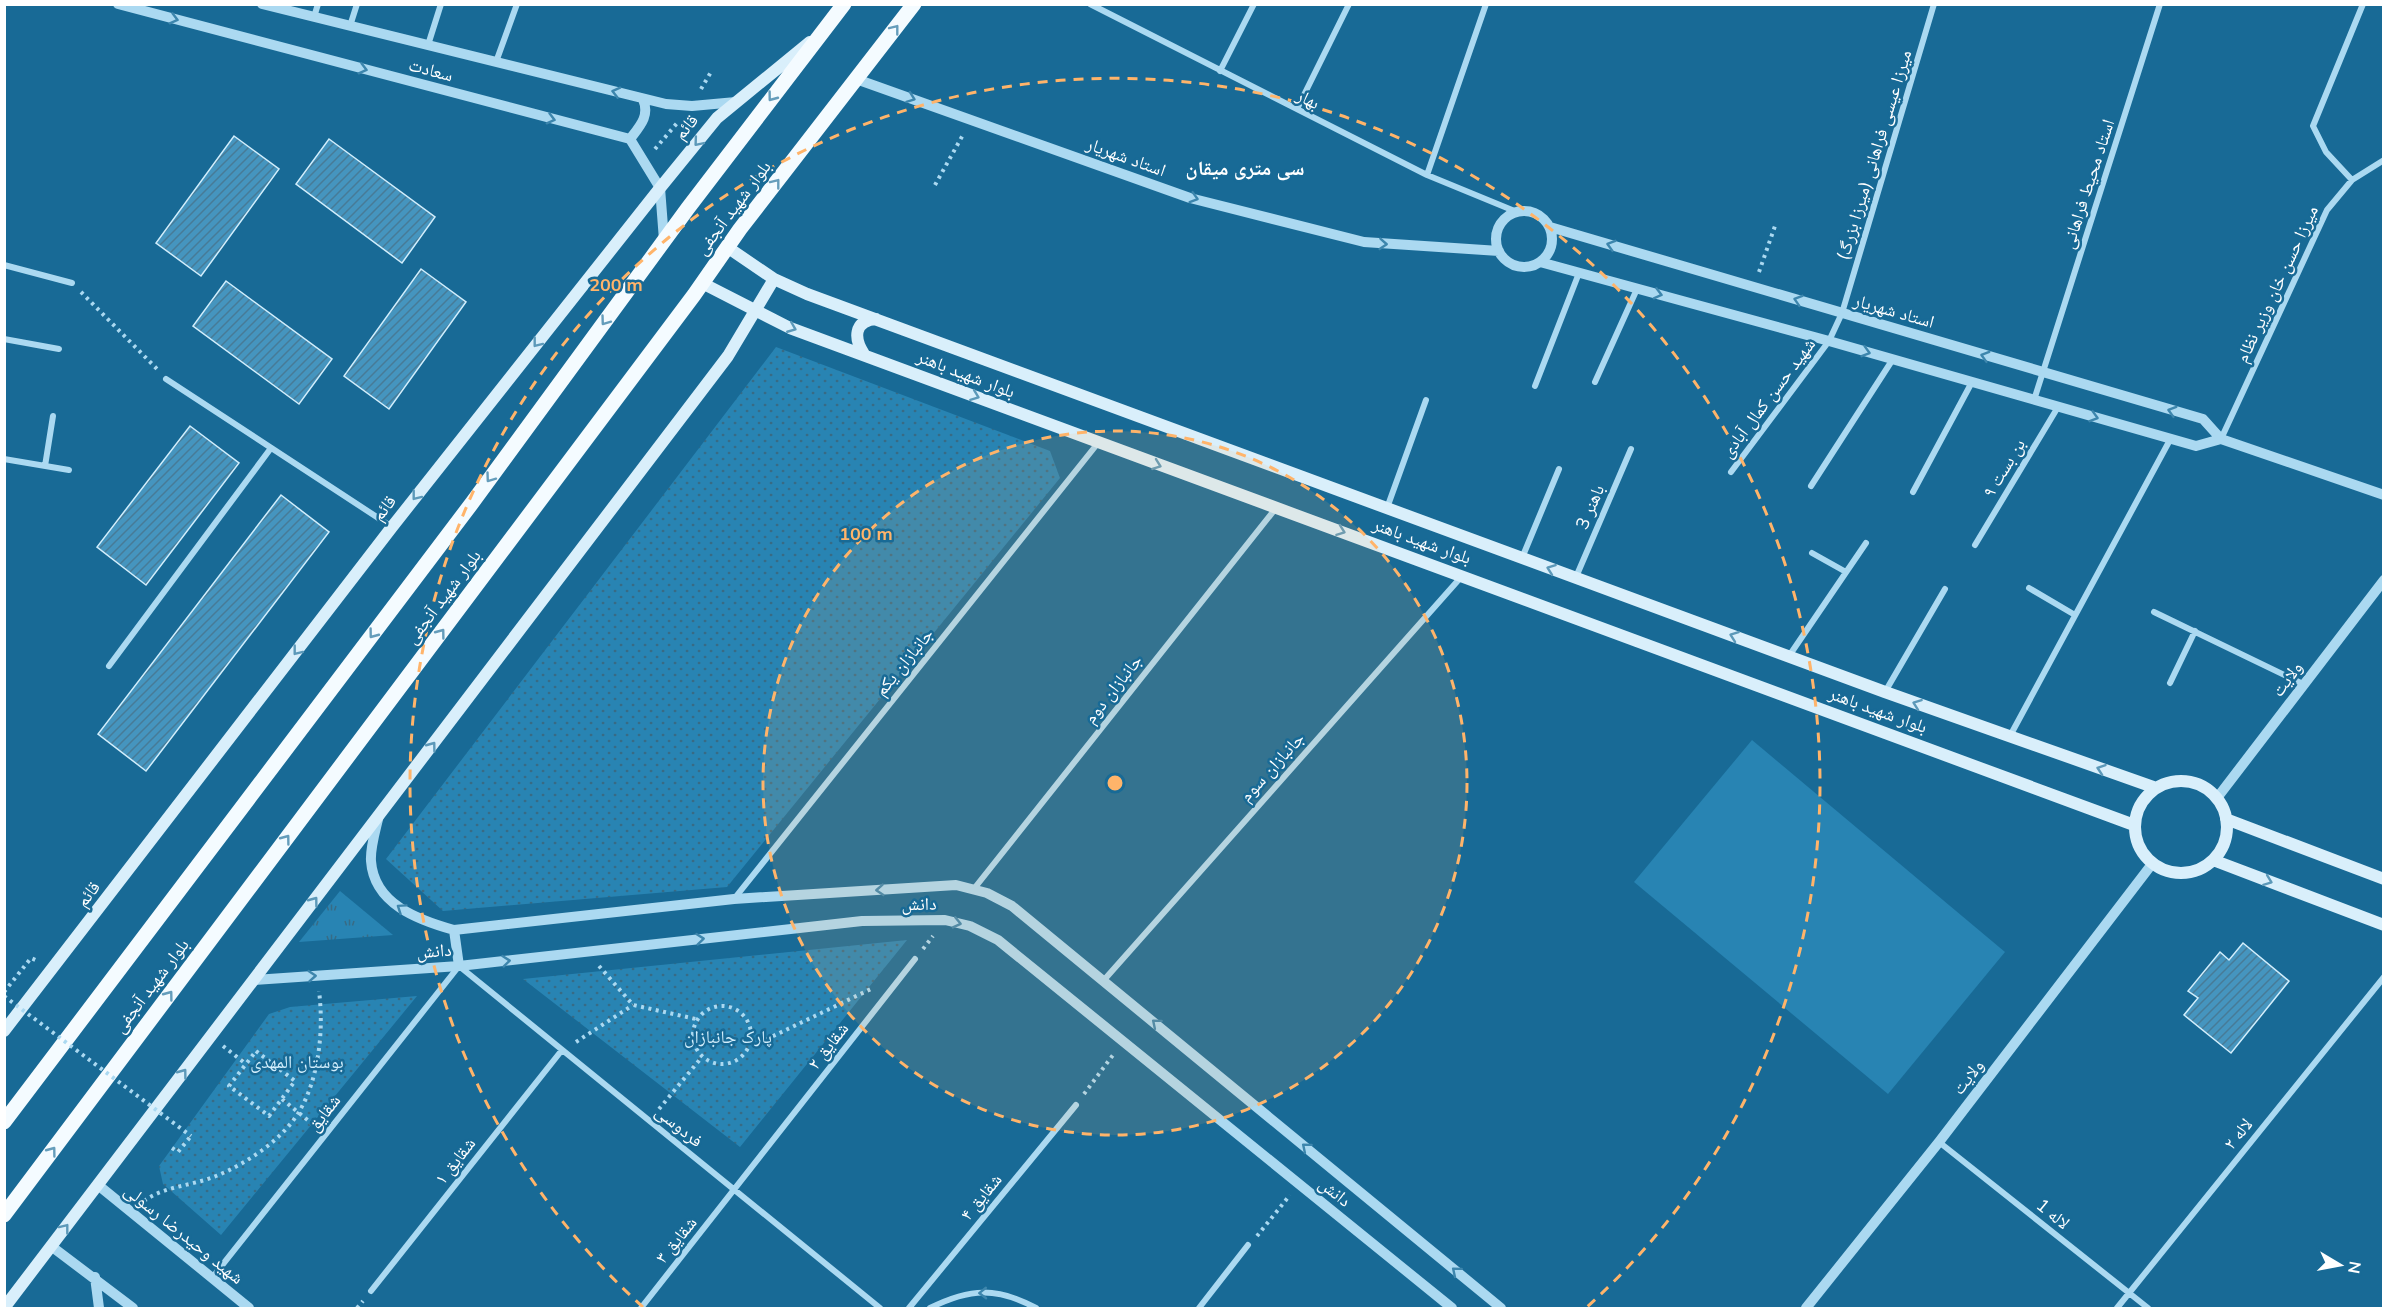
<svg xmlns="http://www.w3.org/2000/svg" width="2388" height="1313" font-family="Mulish,'Noto Naskh Arabic',sans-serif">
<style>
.grass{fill:url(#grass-tufts)}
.park{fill:url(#park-dots)}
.pitch{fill:#2884b3}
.building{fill:url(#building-hatch);stroke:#d2eefc;stroke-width:1.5}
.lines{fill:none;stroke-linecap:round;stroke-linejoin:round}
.path{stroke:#abd9f1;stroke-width:4;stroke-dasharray:3 4.5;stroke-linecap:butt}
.minor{stroke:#abd9f1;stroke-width:6}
.tertiary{stroke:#abd9f1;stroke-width:10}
.secondary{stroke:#d9effb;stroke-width:12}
.primary{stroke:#f4fbff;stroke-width:15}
.path-bridge{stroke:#abd9f1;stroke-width:4;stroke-dasharray:3 4.5;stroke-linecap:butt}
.oneway{stroke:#3d86ad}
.oneway2{stroke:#659dbb}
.oneway3{stroke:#5c99b9}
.ring{fill:none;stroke:#ffb46a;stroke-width:3;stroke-dasharray:10 8}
.labels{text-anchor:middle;stroke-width:5;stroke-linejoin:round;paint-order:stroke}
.street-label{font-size:18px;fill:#fff;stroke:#186a96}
.park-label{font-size:18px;fill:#d2eefc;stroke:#186a96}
.neighbourhood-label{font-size:20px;font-weight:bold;fill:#fff;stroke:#186a96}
.centre{fill:#ffb46a;stroke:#186a96;stroke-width:3}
.ring-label{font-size:18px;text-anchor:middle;font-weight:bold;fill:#ffb46a;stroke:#186a96;stroke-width:5;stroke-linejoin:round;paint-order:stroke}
</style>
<defs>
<pattern id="grass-tufts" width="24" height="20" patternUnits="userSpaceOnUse" patternTransform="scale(1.5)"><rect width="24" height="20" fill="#2884b3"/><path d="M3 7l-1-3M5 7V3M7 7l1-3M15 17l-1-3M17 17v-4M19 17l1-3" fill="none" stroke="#386b85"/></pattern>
<pattern id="park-dots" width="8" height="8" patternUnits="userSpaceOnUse" patternTransform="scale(1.5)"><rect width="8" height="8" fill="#2884b3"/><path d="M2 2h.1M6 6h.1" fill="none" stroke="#386b85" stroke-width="1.8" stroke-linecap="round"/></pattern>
<pattern id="building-hatch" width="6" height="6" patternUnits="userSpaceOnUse" patternTransform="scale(1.5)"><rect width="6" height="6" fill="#4595bf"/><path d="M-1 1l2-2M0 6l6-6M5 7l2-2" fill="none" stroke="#477b97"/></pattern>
</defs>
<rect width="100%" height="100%" fill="#186a96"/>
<!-- grass -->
<path class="grass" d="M340,891l53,44 -94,7z"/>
<!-- park -->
<path class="park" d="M776,347l274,104 10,27 -333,409 -284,24 -57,-52z
M907,940l-167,207 -217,-168z
M417,996l-196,239 -58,-51 -4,-18 110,-152 21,-7z"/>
<!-- pitch -->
<path class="pitch" d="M1752,740l253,212 -117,142 -254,-212z"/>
<!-- building -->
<path class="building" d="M234,136l45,33 -78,107 -45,-33z
M329,139l106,78 -33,46 -106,-79z
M421,269l45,33 -77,107 -45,-33z
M226,281l106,78 -33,45 -106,-78z
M190,426l49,37 -93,122 -49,-38z
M281,495l48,37 -183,239 -48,-37z
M2243,943l46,38 -58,72 -47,-38 14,-17 -10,-7 32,-39 9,8z"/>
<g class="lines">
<!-- path -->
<path class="path" d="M701,89l10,-17
M655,149l23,-27
M935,185l29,-52
M1759,272l16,-46
M81,292l77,78
M923,949l10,-13
M599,966l34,39 63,14
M4,992l27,-34 7,3
M693 1035a29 29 0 1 1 58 0a29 29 0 1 1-58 0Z
M751,1040l16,-1 106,-51
M576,1042l57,-37
M223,1046l23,18
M256,1051l39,30 -26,35 -40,-30z
M1084,1094l29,-39
M282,1099l34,28
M659,1109l43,-52
M172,1148l6,4 13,-16
M144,1201c20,-15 48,-15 72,-25 30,-12 66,-36 83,-64 20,-34 25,-82 20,-121
M1257,1236l33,-41
M357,1308l6,-7"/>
<!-- minor -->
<path class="minor" d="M1090,4l337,171 90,37
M314,17l4,-13
M350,26l7,-22
M428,45l13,-41
M496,62l21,-58
M1220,71l34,-67
M1297,109l52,-105
M1427,175l59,-171
M2352,180l-26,-28 -13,-26 50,-122
M4,265l68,18
M4,339l55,10
M166,379l226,148
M1595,382l42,-93
M1535,386l44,-113
M2034,400l126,-396
M2221,439l106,-229 25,-30 32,-20
M4,459l65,11
M45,466l8,-50
M1731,472l98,-131 13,-28 92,-309
M1811,486l82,-127
M1913,492l59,-110
M1387,508l39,-108
M1975,545l83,-138
M1812,553l34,19
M1522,558l37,-89
M1576,577l55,-128
M2029,588l46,27
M2154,612l149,72
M1789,656l77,-113
M109,666l162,-218
M2170,683l25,-52
M1885,692l60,-103
M2010,736l161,-298
M973,890l303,-382
M734,899l364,-456
M1104,980l358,-404
M1939,1142l209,166
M212,1278l247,-312 421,342
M371,1291l191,-241
M641,1308l274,-349
M909,1308l167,-203
M930,1308c40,-20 67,-21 106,0
M1199,1308l49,-63
M2117,1308l267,-331"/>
<!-- tertiary -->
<path class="tertiary" d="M118,4l512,135 30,49 4,52
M262,4l404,100 26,2 44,-4
M856,79l334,119 174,44 135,9
M630,139c10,-13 20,-23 13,-40
M1496 239a28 28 0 1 1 56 0a28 28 0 1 1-56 0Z
M1550,227l653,192 18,20 163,56
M1540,262l289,79 367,105 25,-7
M2217,798l167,-218
M379,815c-3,14 -9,32 -8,46 3,43 47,59 83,69l280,-31 222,-14 31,8 25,13 489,402
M454,930l5,36
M254,980l205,-14 403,-45 83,-1 25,6 28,14 454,368
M98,1185l151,123
M51,1246l82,62
M95,1277l4,31
M1806,1308l133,-166 213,-278"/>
<!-- secondary -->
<path class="secondary" d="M727,247l47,32 33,15 1078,398 271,96
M702,283l88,45 1344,497
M864,354c-10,-15 -11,-33 12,-35
M2135 827a46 46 0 1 1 92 0a46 46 0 1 1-92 0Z
M2226,819l158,60
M2213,860l171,65
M4,1031l388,-504 268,-339 57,-70 93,-76
M4,1308l724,-952 46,-77"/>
<!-- primary -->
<path class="primary" d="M4,1122l468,-619 216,-295 156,-204
M4,1215l690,-920 46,-66 174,-225"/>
<!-- path-bridge -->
<path class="path-bridge" d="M4,996l187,140"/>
</g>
<!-- one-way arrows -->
<defs><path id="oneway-chevron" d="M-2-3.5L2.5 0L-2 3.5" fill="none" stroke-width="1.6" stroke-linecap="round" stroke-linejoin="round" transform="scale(1.5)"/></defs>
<g class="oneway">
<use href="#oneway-chevron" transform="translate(174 19) rotate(15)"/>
<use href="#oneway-chevron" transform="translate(363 69) rotate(15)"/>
<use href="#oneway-chevron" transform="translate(616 92) rotate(-166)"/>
<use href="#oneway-chevron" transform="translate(911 98) rotate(20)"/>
<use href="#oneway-chevron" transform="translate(551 119) rotate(15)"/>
<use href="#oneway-chevron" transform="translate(1194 198) rotate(16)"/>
<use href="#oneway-chevron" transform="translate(1383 244) rotate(4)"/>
<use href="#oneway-chevron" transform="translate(1611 245) rotate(-164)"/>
<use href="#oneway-chevron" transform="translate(1658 294) rotate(15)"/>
<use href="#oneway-chevron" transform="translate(1798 300) rotate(-163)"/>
<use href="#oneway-chevron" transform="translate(1866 352) rotate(16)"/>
<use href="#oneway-chevron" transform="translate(1985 356) rotate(-164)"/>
<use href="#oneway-chevron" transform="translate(2172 411) rotate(-164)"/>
<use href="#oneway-chevron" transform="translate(2094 417) rotate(16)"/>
<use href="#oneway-chevron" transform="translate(880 890) rotate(176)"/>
<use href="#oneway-chevron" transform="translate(401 908) rotate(-146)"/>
<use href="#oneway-chevron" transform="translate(957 923) rotate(13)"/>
<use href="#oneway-chevron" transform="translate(700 939) rotate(-6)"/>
<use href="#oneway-chevron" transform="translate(506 961) rotate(-6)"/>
<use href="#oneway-chevron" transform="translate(312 976) rotate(-4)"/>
<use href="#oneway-chevron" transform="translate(1156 1023) rotate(-140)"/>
<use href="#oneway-chevron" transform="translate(1306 1147) rotate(-140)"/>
<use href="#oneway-chevron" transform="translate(1456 1271) rotate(-140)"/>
<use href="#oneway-chevron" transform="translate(983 1293) rotate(179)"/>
</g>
<g class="oneway2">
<use href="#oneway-chevron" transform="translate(895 29) rotate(-52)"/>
<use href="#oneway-chevron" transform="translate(772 97) rotate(127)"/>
<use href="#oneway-chevron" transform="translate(776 183) rotate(-52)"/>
<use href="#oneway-chevron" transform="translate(605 321) rotate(126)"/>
<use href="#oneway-chevron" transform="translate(490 478) rotate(126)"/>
<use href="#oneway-chevron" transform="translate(441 633) rotate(-53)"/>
<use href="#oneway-chevron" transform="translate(373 634) rotate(127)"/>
<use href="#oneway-chevron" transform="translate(286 839) rotate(-53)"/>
<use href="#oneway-chevron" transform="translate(169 995) rotate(-53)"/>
<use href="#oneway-chevron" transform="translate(52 1151) rotate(-53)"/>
</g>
<g class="oneway3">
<use href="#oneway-chevron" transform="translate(698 142) rotate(130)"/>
<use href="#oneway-chevron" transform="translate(792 328) rotate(22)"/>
<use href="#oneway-chevron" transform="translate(537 343) rotate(128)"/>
<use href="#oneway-chevron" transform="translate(975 396) rotate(21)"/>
<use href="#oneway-chevron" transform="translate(1157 465) rotate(20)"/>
<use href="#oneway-chevron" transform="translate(416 496) rotate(128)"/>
<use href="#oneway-chevron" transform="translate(1341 531) rotate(20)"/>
<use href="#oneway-chevron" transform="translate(1551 569) rotate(-160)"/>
<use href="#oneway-chevron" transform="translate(1734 636) rotate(-160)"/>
<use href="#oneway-chevron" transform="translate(297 651) rotate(128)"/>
<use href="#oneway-chevron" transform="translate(1917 704) rotate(-160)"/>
<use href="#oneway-chevron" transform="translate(432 746) rotate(-53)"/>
<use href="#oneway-chevron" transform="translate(2101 769) rotate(-161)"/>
<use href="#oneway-chevron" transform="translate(2268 881) rotate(21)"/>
<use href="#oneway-chevron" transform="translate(314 901) rotate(-53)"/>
<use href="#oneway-chevron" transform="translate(183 1073) rotate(-53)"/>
<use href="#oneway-chevron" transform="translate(65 1228) rotate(-52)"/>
</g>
<!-- distance rings -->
<circle cx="1115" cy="783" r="352" fill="#ffb46a" fill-opacity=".12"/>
<g class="ring">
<circle cx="1115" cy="783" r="352"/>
<path d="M643 1307A705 705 0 1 1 1587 1307"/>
</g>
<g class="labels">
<!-- street labels -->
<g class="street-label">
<text transform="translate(431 70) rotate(15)" y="6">سعادت</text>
<text transform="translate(1308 99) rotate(27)" y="6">بهار</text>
<text transform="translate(686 127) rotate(-50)" y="6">قائم</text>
<text transform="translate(1874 155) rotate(-73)" y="6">میرزا عیسی فراهانی (میرزا بزرگ)</text>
<text transform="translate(1126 157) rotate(20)" y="6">استاد شهریار</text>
<text transform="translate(2088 184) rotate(-72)" y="6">استاد محیط فراهانی</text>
<text transform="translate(733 208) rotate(-53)" y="6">بلوار شهید آنجفی</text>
<text transform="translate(2277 284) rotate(-65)" y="6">میرزا حسن خان وزیر نظام</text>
<text transform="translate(1894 311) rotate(16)" y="6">استاد شهریار</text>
<text transform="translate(966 374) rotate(21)" y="6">بلوار شهید باهنر</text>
<text transform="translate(1768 398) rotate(-53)" y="6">شهید حسن کمال آبادی</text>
<text transform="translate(2004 468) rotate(-59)" y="6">بن بست ۹</text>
<text transform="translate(1590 507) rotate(-67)" y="6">باهنر 3</text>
<text transform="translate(384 508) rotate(-52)" y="6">قائم</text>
<text transform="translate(1422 541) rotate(20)" y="6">بلوار شهید باهنر</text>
<text transform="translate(443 597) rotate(-53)" y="6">بلوار شهید آنجفی</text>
<text transform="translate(904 662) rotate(-51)" y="6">جانبازان یکم</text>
<text transform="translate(2287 679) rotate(-53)" y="6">ولایت</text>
<text transform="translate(1113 689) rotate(-52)" y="6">جانبازان دوم</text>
<text transform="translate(1878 710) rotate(20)" y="6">بلوار شهید باهنر</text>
<text transform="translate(1272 767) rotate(-48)" y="6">جانبازان سوم</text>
<text transform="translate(88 894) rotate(-52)" y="6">قائم</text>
<text transform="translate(919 904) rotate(-1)" y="6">دانش</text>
<text transform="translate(434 951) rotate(-4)" y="6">دانش</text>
<text transform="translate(151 986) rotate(-53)" y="6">بلوار شهید آنجفی</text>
<text transform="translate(828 1046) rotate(-52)" y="6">شقایق ۲</text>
<text transform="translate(1968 1077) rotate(-52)" y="6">ولایت</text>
<text transform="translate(324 1113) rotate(-52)" y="6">شقایق</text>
<text transform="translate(679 1126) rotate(39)" y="6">فردوسی</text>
<text transform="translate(2238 1134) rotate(-51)" y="6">لاله ۲</text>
<text transform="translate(455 1161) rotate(-52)" y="6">شقایق ۱</text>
<text transform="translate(1335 1192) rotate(39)" y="6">دانش</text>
<text transform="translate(981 1197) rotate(-51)" y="6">شقایق ۴</text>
<text transform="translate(2053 1214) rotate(39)" y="6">لاله 1</text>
<text transform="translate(184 1234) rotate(39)" y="6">شهید وحیدرضا رسولی</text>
<text transform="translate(676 1240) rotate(-51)" y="6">شقایق ۳</text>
</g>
<!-- park labels -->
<g class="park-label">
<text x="728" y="1043">پارک جانبازان</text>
<text x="297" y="1068">بوستان المهدی</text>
</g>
<!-- neighbourhood labels -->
<g class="neighbourhood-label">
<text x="1245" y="175">سی متری میقان</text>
</g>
</g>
<circle cx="1115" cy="783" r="9" class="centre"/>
<g class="ring-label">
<text x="616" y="291">200 m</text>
<text x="866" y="540">100 m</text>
</g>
<!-- border -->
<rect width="2388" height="1313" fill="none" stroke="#ffffff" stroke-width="12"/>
<!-- north arrow -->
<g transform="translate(2340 1265) rotate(100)" stroke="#186a96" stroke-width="4.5" paint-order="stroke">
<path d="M0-4.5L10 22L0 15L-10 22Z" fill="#ffffff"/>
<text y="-9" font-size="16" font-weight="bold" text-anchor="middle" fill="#ffffff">N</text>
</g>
</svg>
